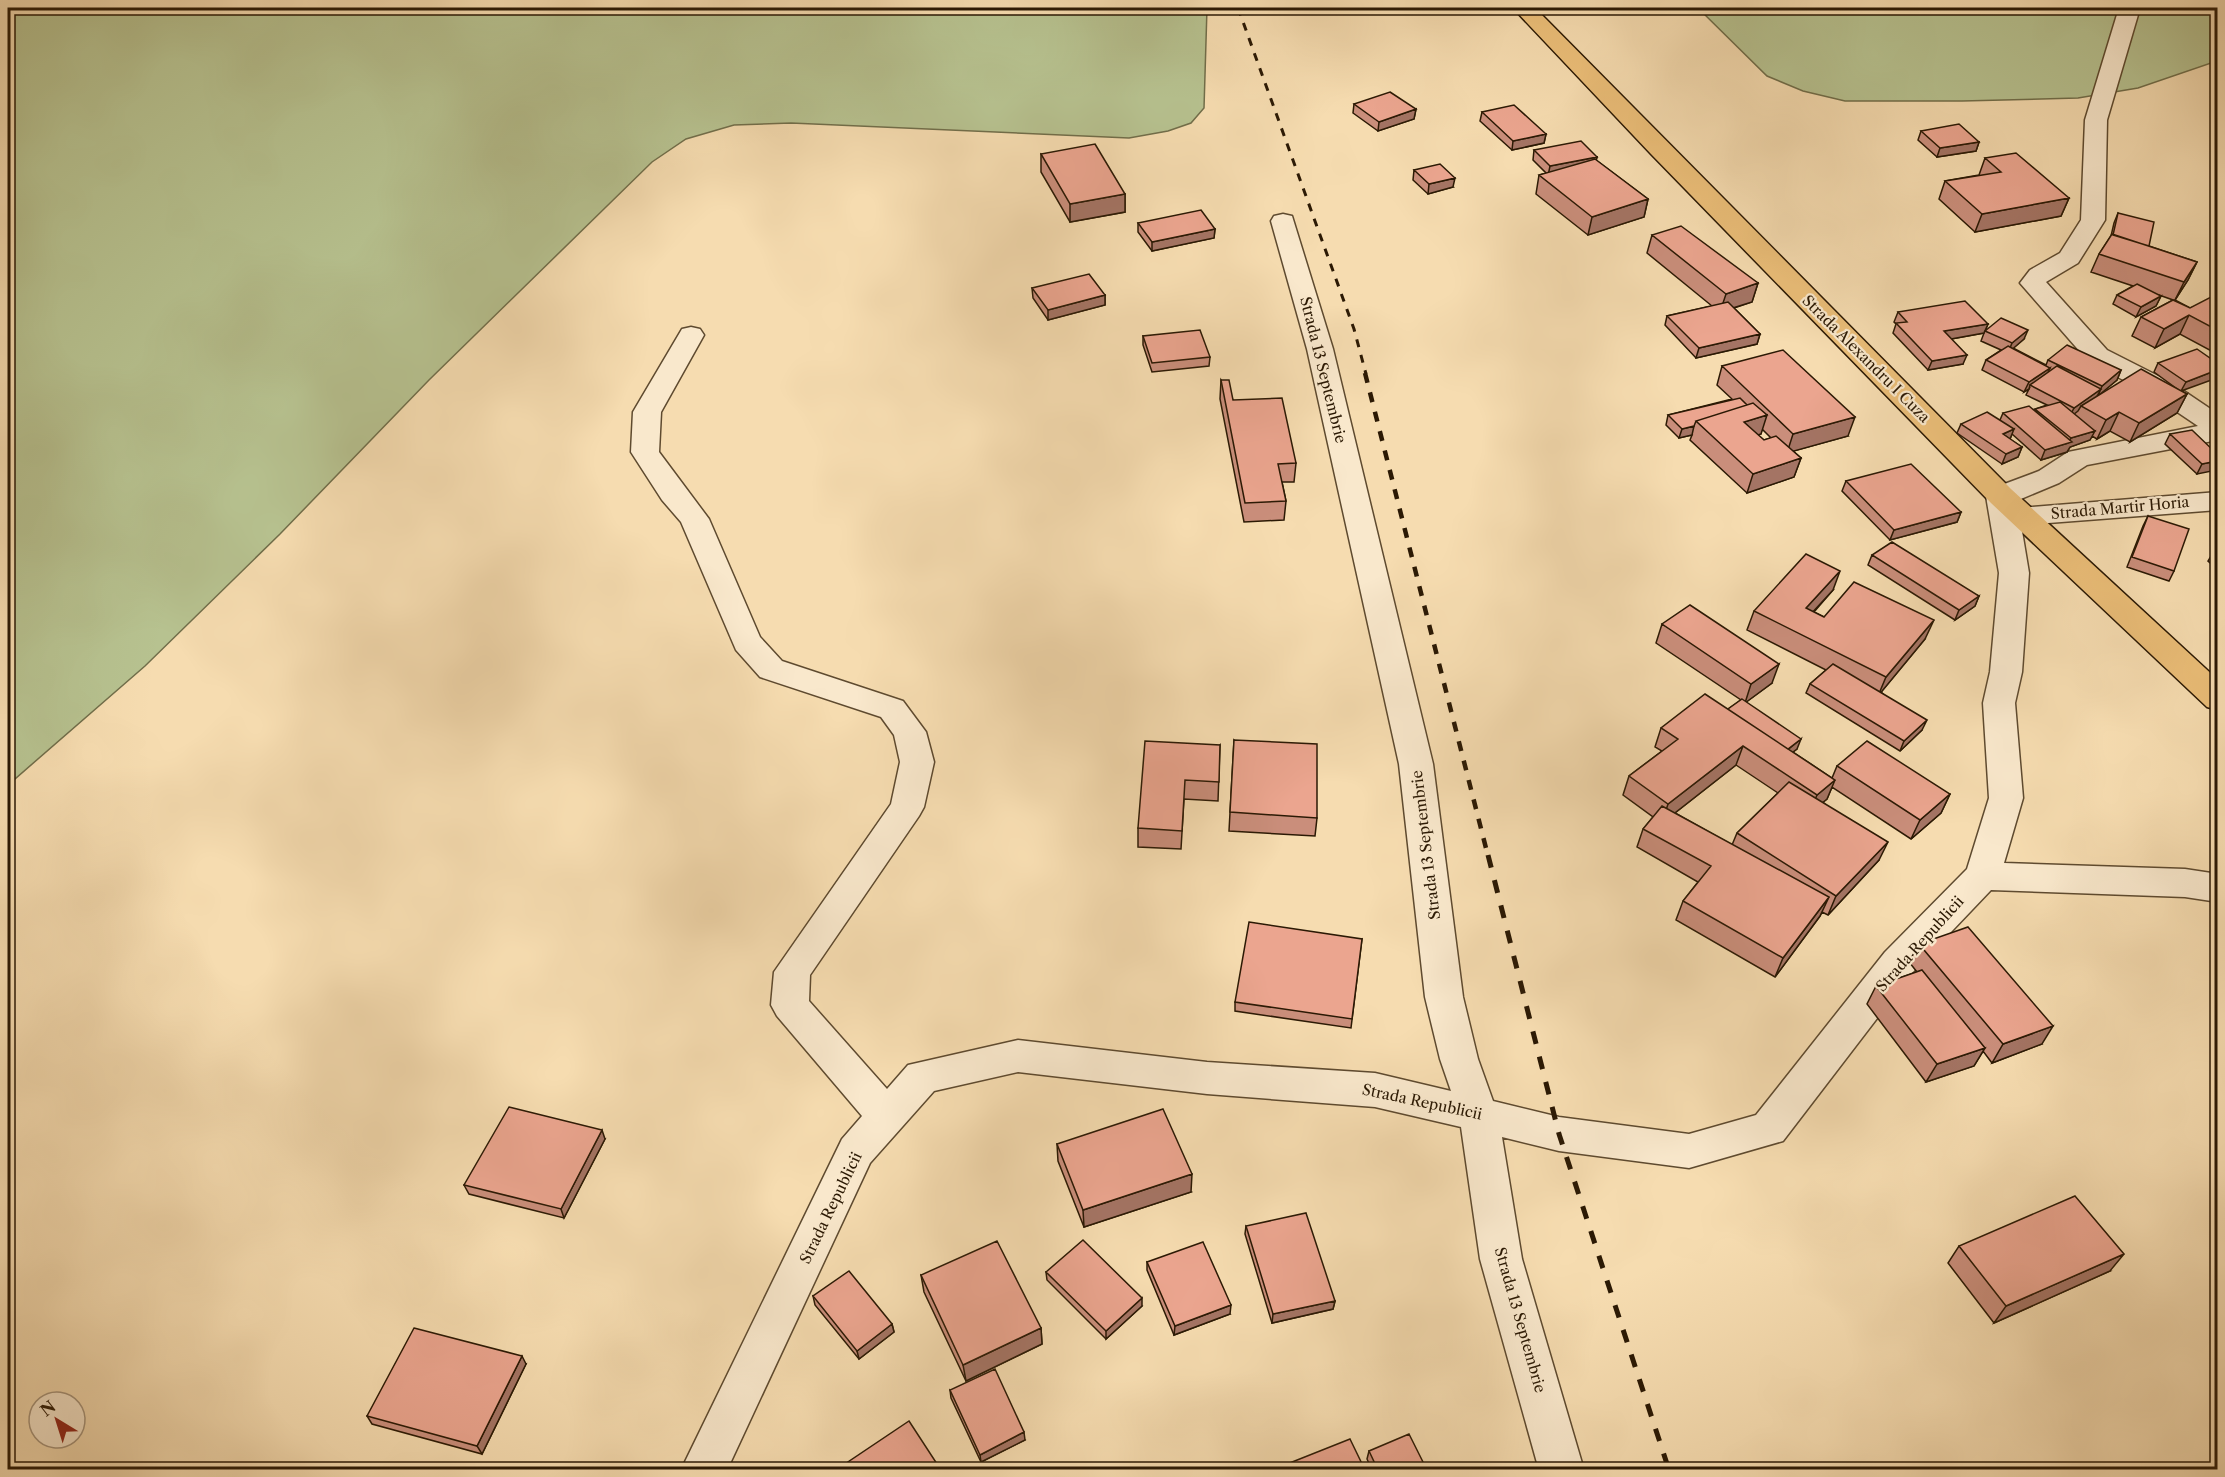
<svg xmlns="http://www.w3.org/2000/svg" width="2225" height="1477" font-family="'Libre Caslon Text',serif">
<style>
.green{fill:#b7c290;stroke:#716e4a;stroke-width:1.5}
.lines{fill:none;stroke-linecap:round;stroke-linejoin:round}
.street-casing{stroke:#5e4a2f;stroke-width:3}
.primary-casing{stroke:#2b1904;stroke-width:3}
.street{fill:#f9e8cc;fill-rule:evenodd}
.primary{fill:#ebbe78;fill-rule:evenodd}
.rail-far2{stroke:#2b1904;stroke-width:3;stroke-dasharray:8 8;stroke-linecap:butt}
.rail-far1{stroke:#2b1904;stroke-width:4.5;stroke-dasharray:10 10;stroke-linecap:butt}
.rail{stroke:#2b1904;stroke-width:5;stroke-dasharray:13 13;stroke-linecap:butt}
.wall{fill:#ca8e7b;stroke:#2b1904;stroke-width:1.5;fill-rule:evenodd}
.shaded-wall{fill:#a47464;stroke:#2b1904;stroke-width:1.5}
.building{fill:#eba58f;stroke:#2b1904;stroke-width:1.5}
.labels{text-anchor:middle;stroke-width:4.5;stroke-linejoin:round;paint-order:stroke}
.street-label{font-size:15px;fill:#2b1904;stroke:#f9e8cc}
</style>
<rect width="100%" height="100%" fill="#f6dcb0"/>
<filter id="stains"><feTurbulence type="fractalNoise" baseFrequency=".00333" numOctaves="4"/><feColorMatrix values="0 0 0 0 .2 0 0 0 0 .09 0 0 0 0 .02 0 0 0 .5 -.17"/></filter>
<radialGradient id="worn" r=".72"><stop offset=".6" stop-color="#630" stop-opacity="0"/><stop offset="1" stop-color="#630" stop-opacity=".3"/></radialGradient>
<!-- green -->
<path class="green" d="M8,8h1199l-3,100 -13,15 -23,8 -39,7 -338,-15 -57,2 -48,14 -34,23 -223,218 -149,154 -135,132 -137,119z
M1698,8h519v53l-79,27 -60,10 -116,3h-117l-42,-10 -36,-15z"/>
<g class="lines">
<defs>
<path id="street" d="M2119,8h21l-33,112 -2,100 -27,43 -32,19 61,68 65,33 46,31v26l-131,25 -28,18 -43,18 2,7 200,-16v18l-197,15 8,48 -7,99 -7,31 8,95 -19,65 181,6 33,5v28l-33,-5 -194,-7 -80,84 -128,167 -94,27 -130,-17 -57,-14 20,122 62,211h-45l-59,-211 -19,-132 -86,-20 -168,-13 -189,-22 -84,19 -64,72 -143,307h-46l161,-331 20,-23 -85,-100 -6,-11 3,-33 117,-168 9,-42 -6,-27 -13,-18 -121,-40 -24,-27 -55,-128 -19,-22 -31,-48 2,-40 49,-83 9,-2 9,2 4,6 -43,77 -2,40 50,67 51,118 22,24 121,40 23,31 8,30 -10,45 -5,9 -109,159 -1,26 78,88 21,-24 110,-25 189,22 168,11 76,18 -11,-32 -15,-62 -26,-233 -92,-415 -36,-128 3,-5 9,-2 9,2 41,133 100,415 30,233 15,62 15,42 66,16 130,17 67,-19 129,-163 82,-83 22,-71 -6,-95 7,-31 9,-99 -13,-77 5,-7 48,-18 29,-19 130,-26 -46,-31 -63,-33 -69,-79 10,-13 30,-17 21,-33 4,-100z"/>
<path id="primary" d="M1513,8h22l476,481 207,191v30l-11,-3 -216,-204 -340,-349z"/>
</defs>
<!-- street casing -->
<use href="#street" class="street-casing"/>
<!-- primary casing -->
<use href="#primary" class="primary-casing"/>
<!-- street -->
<use href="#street" class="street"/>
<!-- primary -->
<use href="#primary" class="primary"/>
<!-- rail-far2 -->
<path class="rail-far2" d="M1238,8l116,321 12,45"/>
<!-- rail-far1 -->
<path class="rail-far1" d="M1365,373l123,483"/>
<!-- rail -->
<path class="rail" d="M1488,855l71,279 110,336"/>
</g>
<!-- wall -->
<path class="wall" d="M1354,104l62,5 -2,10 -36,12 -25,-18z
M1482,112l64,22 -2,9 -32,7 -32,-29z
M1921,131l58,11 -3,9 -39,6 -19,-17z
M1534,150l63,7 -1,3 52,39 -4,18 -56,18 -52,-41 3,-19 7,-2 -13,-13z
M1041,154l84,40v18l-55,10 -29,-50z
M1985,158l84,40 -8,18 -86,16 -36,-33 6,-18 34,-6z
M1414,170l39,17 -25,7 -15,-14z
M2118,213l31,33 48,16 -9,18 -13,20 15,8 27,-8v54l-37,-20 -25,14 -23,-12 9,-19 32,-17 -14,-5 2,1 -5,10 -20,11 -23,-13 4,-9 16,-9 -42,-14 8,-18 12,-18 3,-13z
M1138,223l77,6 -1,9 -62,13 -14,-19z
M1652,235l106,48 -6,19 -18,6 26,26 -3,10 -61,14 -31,-33 2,-9 45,-10 -65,-53z
M1032,288l73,7v10l-57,15 -15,-22z
M1898,312l90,12 -3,7 39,8 -11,9 33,17 2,-5 73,10 -4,10 -19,15 79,-6 -23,-17 4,-9h59l-35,28 5,3 -10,19 -47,29 -20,-11 -13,8 -5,-3 -2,4 -20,7 -3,5 -26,8 -29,-26 -2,5 12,8 -4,10 -16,7 -45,-31 4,-9 39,-4 3,-7 31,-2 1,-2 12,-4 -21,-10 3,-6 -5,3 -42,-22 4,-10 15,-10 -20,-9 3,-8 -33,6 12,25 -35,6 -35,-37 3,-9 -2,-2z
M1143,336l67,21 -1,9 -57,6 -9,-27z
M1722,366l126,70 -55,15 8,7 -7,19 -47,16 -57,-53 2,-5 -13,3 -13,-13 2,-10 64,-16 -15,-14zM1762,429l9,9 -7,2 -6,-5 3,-1z
M1221,380l12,20 63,63 -2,19h-12l4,19 -2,19 -40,2 -24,-123z
M2170,434l47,20 -20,20 -32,-30z
M1846,481l115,31 -4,10 -67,18 -48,-49z
M2148,516l26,55 -5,10 -42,-14 16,-41z
M2217,550v19l-9,-8 6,-10z
M1872,555l107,41 -4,10 -20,14 -87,-55z
M1833,590l-19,22 10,5 101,22 -44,53 41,38 -22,21 -94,-58 4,-9 16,-14 -79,-40 7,-19z
M1662,624l110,59 -26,19 51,47 -4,3 39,26 5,-12 113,28 -9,19 -30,26 -79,-52 -5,12 -4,3 56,58 -51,55 -6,-3 -2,4 -45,61 -99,-57 7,-19 15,-19 -61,-35 6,-18 10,-12 -30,-22 6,-19 33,-25 -7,-4 6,-19 67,-19 13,-9 -85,-57zM1736,765l42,28 -41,40 -5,12 -57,-32z
M1234,740l83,78 -2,18 -86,-5z
M1220,745l-2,56 -34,-2 -3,50 -43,-2v-19z
M1362,939l-11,89 -116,-17v-9z
M1919,944l123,100 -50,19 -9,-12 -9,15 -48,16 -59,-78 9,-18 41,-14 -8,-10z
M605,1139l-41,79 -95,-24 -5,-9z
M1057,1144l134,48 -107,35 -26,-66z
M1246,1226l89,75 -2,8 -61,14 -27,-89z
M1959,1246l151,25 -116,52 -46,-60z
M1147,1262l83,52 -56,21 -27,-65z
M1046,1272l96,34 -36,33 -59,-59z
M921,1275l120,53 1,16 -76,37 -42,-89z
M813,1296l79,28 2,8 -35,27 -44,-54z
M526,1364l-44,90 -110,-30 -5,-8z
M950,1390l75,50 -44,22 -30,-64z
M1369,1451l58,19h-55l-5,-11z"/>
<!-- shaded-wall -->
<path class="shaded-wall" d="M1416,109l-2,10 -36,12 1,-9z
M1546,134l-2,9 -32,7 1,-9z
M1979,142l-3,9 -39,6 3,-9z
M1597,157l-2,9 -47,10 2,-10z
M1455,178l-2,9 -25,7 1,-10z
M1125,194v18l-55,10v-18z
M2069,198l-8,18 -86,16 7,-18z
M1648,199l-4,18 -56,18 4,-18z
M1215,229l-1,9 -62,13v-9z
M2197,262l-9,18 -13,20 9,-18z
M1758,283l-6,19 -32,10 6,-18z
M1105,295v10l-57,15v-10z
M2161,296l-5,10 -20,11 5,-10z
M2189,315l-9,19 -25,14 9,-19z
M1988,324l-4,9 -44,8 4,-10z
M2028,330l-4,9 -16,14 4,-10z
M1760,334l-3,10 -61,14 3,-10z
M1967,355l-4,9 -35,6 4,-9z
M2050,368l-4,9 -16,8 -1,4 -5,3 5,-10z
M2121,370l-4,10 -19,16 4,-10z
M2217,370v8l-36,13 5,-9z
M2101,389l-5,9 -15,8 -3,5 -9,7 5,-10z
M2187,394l-10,19 -47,29 9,-19z
M2119,412l-9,19 -13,8 9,-19z
M1767,415l-6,19 -23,7 6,-19z
M1855,417l-7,19 -61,17 6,-19z
M1694,426l-2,9 -13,3 3,-9z
M2014,429l-4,10 -7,-5z
M2095,431l-5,9 -20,7 -3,5 -26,8 4,-10 23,-7 3,-5z
M2022,447l-4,10 -16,7 4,-10z
M1801,458l-7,19 -47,16 6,-19z
M2217,461v9l-20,4 5,-10z
M1961,512l-4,10 -67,18 4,-10z
M1840,571l-7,19 -34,37 7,-19z
M1979,596l-4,10 -20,14 4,-10z
M1934,620l-9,19 -47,57 8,-19z
M1779,664l-7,19 -27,20 6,-19z
M1927,720l-5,10 -22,21 4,-10z
M1801,739l-4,10 -16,12 4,-9z
M1743,746l-7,19 -74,58 6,-19z
M1835,780l-8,19 -18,15 8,-19z
M1950,794l-9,19 -30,26 9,-19z
M1888,842l-9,18 -51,55 8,-19z
M1829,897l-9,19 -45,61 8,-19z
M2053,1026l-11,18 -50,19 11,-19z
M1985,1048l-11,18 -48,16 11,-18z
M602,1130l3,9 -41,79 -3,-9z
M1192,1174l-1,18 -107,35 -1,-17z
M2124,1254l-14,17 -116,52 12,-17z
M1142,1298v8l-36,33v-8z
M1335,1301l-2,8 -61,14 1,-9z
M1231,1305l-1,9 -56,21 1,-9z
M892,1324l2,8 -35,27 -2,-8z
M1041,1328l1,16 -76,37 -3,-16z
M522,1356l4,8 -44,90 -5,-8z
M1024,1432l1,8 -44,22 -1,-7z"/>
<!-- building -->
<path class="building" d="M1390,92l26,17 -37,13 -25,-18z
M1514,105l32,29 -33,7 -31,-29z
M1959,124l20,18 -39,6 -19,-17z
M1581,141l16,16 -47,9 -16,-16z
M1095,144l30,50 -55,10 -29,-50z
M2016,153l53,45 -87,16 -37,-33 56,-9 -16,-14z
M1595,159l53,40 -56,18 -53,-42z
M1440,164l15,14 -26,6 -15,-14z
M1201,210l14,19 -63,13 -14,-19z
M2118,213l36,9 -5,24 -36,-11z
M1681,226l77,57 -32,11 -74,-59z
M2112,234l85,28 -13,20 -85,-28z
M1089,274l16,21 -57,15 -16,-22z
M2137,284l24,12 -20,11 -24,-12z
M2211,297l6,3v30l-28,-15 -25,14 -23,-12 32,-17 17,8z
M1965,301l23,23 -44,7 23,24 -35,6 -36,-38 11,-1 -9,-10z
M1728,302l32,32 -61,14 -32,-32z
M2001,318l27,12 -16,13 -27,-12z
M1200,330l10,27 -58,6 -9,-27z
M2067,345l54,25 -19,16 -54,-26z
M2008,346l42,22 -21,14 -43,-22z
M2197,349l20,14v7l-31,12 -28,-19z
M1783,350l72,67 -62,17 -71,-68z
M2057,366l44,23 -27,19 -44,-23z
M2141,369l46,25 -48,29 -20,-11 -13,8 -25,-14z
M1221,380h8l4,20 49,-2 14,65 -18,1 8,37 -41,2z
M1740,398l7,7 -51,16 -2,5 -12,3 -14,-14z
M2060,402l35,29 -24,7 -36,-29z
M1753,403l14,12 -23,7 20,18 12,-4 25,22 -48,16 -57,-53z
M2029,406l43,36 -27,8 -42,-37z
M1987,412l27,17 -11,5 19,13 -16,7 -45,-30z
M2192,430l25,24v7l-15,3 -32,-30z
M1911,464l50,48 -67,18 -48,-49z
M2148,516l41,13 -15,42 -42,-14z
M1892,542l87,54 -20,14 -87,-55z
M1806,554l34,17 -34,37 18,9 30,-35 80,38 -48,57 -132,-66z
M1690,605l89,59 -28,20 -89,-60z
M1833,664l94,56 -23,21 -94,-57z
M1705,694l130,86 -18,15 -74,-49 -75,58 -39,-28 49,-37 -17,-11z
M1742,699l59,40 -13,10 -60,-40z
M1234,740l83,4v74l-87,-6z
M1145,741l75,4 -1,37 -34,-2 -3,51 -44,-3z
M1867,741l83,53 -30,26 -83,-54z
M1789,782l99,60 -52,54 -99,-63z
M1662,806l167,91 -46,61 -100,-57 28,-35 -68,-37z
M1249,922l113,17 -10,80 -117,-17z
M1968,927l85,99 -50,18 -84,-100z
M1922,970l63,78 -48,16 -61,-78z
M509,1107l93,23 -41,79 -97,-24z
M1163,1109l29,65 -109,36 -26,-66z
M2075,1196l49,58 -118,52 -47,-60z
M1306,1213l29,88 -62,13 -27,-88z
M1083,1240l59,58 -36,33 -60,-59z
M997,1241l44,87 -78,37 -42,-90z
M1203,1242l28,63 -56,21 -28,-64z
M849,1271l43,53 -35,27 -44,-55z
M414,1328l108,28 -45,90 -110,-30z
M995,1369l29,63 -44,23 -30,-65z
M909,1421l32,49h-105z
M1409,1434l18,36h-49l-9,-19z
M1350,1439l15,31h-93z"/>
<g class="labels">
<!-- street labels -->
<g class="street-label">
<text transform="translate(1866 359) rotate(45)" y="5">Strada Alexandru I Cuza</text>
<text transform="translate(1323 370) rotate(76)" y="5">Strada 13 Septembrie</text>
<text transform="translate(2120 508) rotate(-5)" y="5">Strada Martir Horia</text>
<text transform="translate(1426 845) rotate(-97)" y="5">Strada 13 Septembrie</text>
<text transform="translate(1920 944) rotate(-48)" y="5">Strada Republicii</text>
<text transform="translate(1422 1102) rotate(12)" y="5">Strada Republicii</text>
<text transform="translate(831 1208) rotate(-64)" y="5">Strada Republicii</text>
<text transform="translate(1520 1320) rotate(74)" y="5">Strada 13 Septembrie</text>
</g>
</g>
<!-- margin -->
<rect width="2225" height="1477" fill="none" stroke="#f6dcb0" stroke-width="30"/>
<rect x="9" y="9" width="2207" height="1459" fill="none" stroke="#2b1904" stroke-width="3"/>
<rect x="15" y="15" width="2195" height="1447" fill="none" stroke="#2b1904" stroke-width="1.5"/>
<!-- north arrow -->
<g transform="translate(57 1420) rotate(322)"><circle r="28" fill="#f9e8cc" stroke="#a7957c" stroke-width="1.5"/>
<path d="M0-4.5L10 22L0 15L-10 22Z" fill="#8f2418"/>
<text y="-9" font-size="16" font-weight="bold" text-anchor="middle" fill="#2b1904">N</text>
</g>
<rect width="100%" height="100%" filter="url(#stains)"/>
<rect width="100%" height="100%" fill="url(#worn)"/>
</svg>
